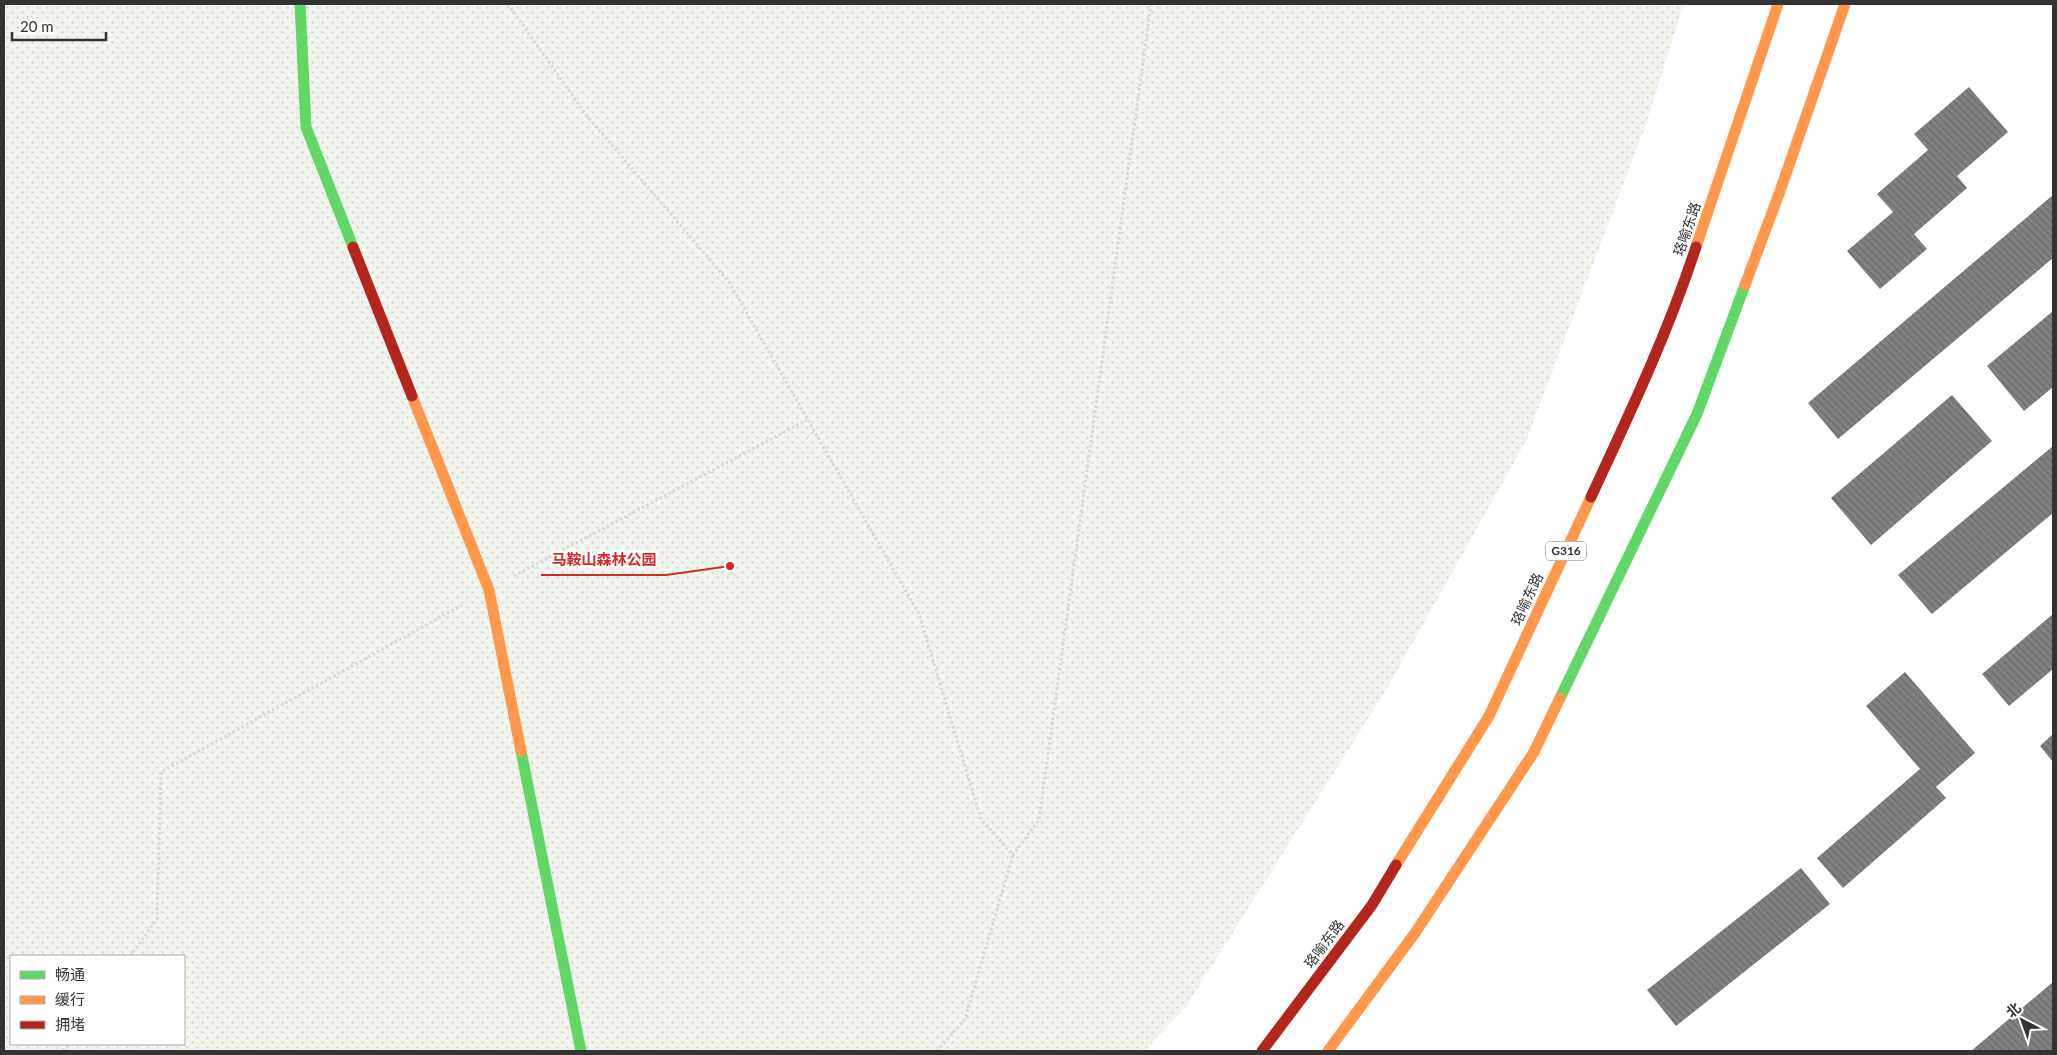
<svg xmlns="http://www.w3.org/2000/svg" width="2057" height="1055" font-family="Lato,'Noto Sans SC',sans-serif">
<style>
.park{fill:url(#park-dots);fill-rule:evenodd}
.building{fill:url(#building-back-hatch)}
.lines{fill:none;stroke-linecap:round;stroke-linejoin:round}
.path{stroke:#d6d6d6;stroke-width:3;stroke-dasharray:2.5 2.5;stroke-linecap:butt}
.fast{stroke:#63d668;stroke-width:11}
.slow{stroke:#ff974d;stroke-width:11}
.jam{stroke:#b3261e;stroke-width:11}
.labels{text-anchor:middle;stroke-width:5;stroke-linejoin:round;paint-order:stroke}
.shield{fill:#fff;stroke:#707070;stroke-width:1}
.shield-label{font-size:12px;font-weight:bold;fill:#333}
.street-label{font-size:14px;fill:#333;stroke:#fff}
.leader{fill:none;stroke:#d62828;stroke-width:2}
.callout-dot{fill:#d62828;stroke:#fff;stroke-width:2}
.callout-label{font-size:15px;text-anchor:middle;font-weight:bold;fill:#d62828;stroke:#fff;stroke-width:5;stroke-linejoin:round;paint-order:stroke}
</style>
<defs>
<pattern id="park-dots" width="8" height="8" patternUnits="userSpaceOnUse" patternTransform="scale(1.25)"><rect width="8" height="8" fill="#f1f5ed"/><path d="M2 2h.1M6 6h.1" fill="none" stroke="#cfd2cc" stroke-width="1.8" stroke-linecap="round"/></pattern>
<pattern id="building-back-hatch" width="6" height="6" patternUnits="userSpaceOnUse" patternTransform="scale(1.25)"><rect width="6" height="6" fill="#818181"/><path d="M-1 5l2 2M0 0l6 6M5-1l2 2" fill="none" stroke="#6a6a6a"/></pattern>
</defs>
<rect width="100%" height="100%" fill="#fff"/>
<!-- park -->
<path class="park" d="M4,4h1680l-38,120 -120,317 -140,249 -199,315 -42,46h-1141zM11,956h173v88h-173z"/>
<!-- building -->
<path class="building" d="M1969,87l39,45 -51,44 10,12 -53,46 13,15 -47,40 -33,-38 46,-39 -16,-18 51,-44 -14,-16z
M2053,195v63l-215,181 -30,-36z
M2053,311v76l-29,24 -37,-45z
M1952,395l40,46 -121,104 -40,-47z
M2053,446v67l-121,101 -34,-39z
M2053,614v55l-44,37 -27,-32z
M1905,672l70,81 -39,34 10,11 -103,90 -26,-30 103,-89 -54,-63z
M2053,734v28l-13,-16z
M1801,868l29,36 -154,122 -29,-36z
M2053,982v69h-82z"/>
<g class="lines">
<!-- path -->
<path class="path" d="M508,4l79,112 142,166 190,332 62,205 32,36 26,-35 112,-816
M514,576l293,-156
M130,956l27,-37 4,-147 301,-167
M63,1051l5,-7
M937,1051l28,-32 48,-164"/>
<!-- fast -->
<path class="fast" d="M300,4l6,123 47,120
M1560,698l137,-284 48,-129
M521,751l60,300"/>
<!-- slow -->
<path class="slow" d="M1696,247l82,-243
M1745,285l34,-91 66,-190
M412,396l77,194 32,161
M1396,865l93,-149 102,-219
M1328,1051l87,-118 119,-181 26,-54"/>
<!-- jam -->
<path class="jam" d="M353,247l59,149
M1591,497c38,-82 77,-164 105,-250
M1262,1051l110,-146 24,-40"/>
</g>
<g class="labels">
<!-- shield labels -->
<rect class="shield" x="1546" y="541.5" width="40" height="19" rx="4"/>
<g class="shield-label">
<text x="1566" y="555">G316</text>
</g>
<!-- street labels -->
<g class="street-label">
<text transform="translate(1687 229) rotate(-71)" y="5">珞喻东路</text>
<text transform="translate(1527 599) rotate(-65)" y="5">珞喻东路</text>
<text transform="translate(1324 944) rotate(-53)" y="5">珞喻东路</text>
</g>
</g>
<!-- callouts -->
<path class="leader" d="M730 566L666 575H541"/>
<circle class="callout-dot" cx="730" cy="566" r="5"/>
<g class="callout-label">
<text x="604" y="565">马鞍山森林公园</text>
</g>
<!-- border -->
<rect width="2057" height="1055" fill="none" stroke="#333333" stroke-width="10"/>
<!-- legend -->
<rect x="10" y="955" width="175" height="90" fill="#ffffff" stroke="#adadad"/>
<rect x="20" y="971" width="25" height="8" fill="#63d668" stroke="#adadad"/>
<text x="55" y="980" font-size="15" fill="#333333">畅通</text>
<rect x="20" y="996" width="25" height="8" fill="#ff974d" stroke="#adadad"/>
<text x="55" y="1005" font-size="15" fill="#333333">缓行</text>
<rect x="20" y="1021" width="25" height="8" fill="#b3261e" stroke="#adadad"/>
<text x="55" y="1030" font-size="15" fill="#333333">拥堵</text>
<!-- north arrow -->
<g transform="translate(2022 1020) rotate(319)" stroke="#ffffff" stroke-width="4" paint-order="stroke">
<path d="M0-4L9 19L0 12L-9 19Z" fill="#333333"/>
<text y="-8" font-size="14" font-weight="bold" text-anchor="middle" fill="#333333">北</text>
</g>
<!-- scale -->
<path d="M12 32v8h94v-8" fill="none" stroke="#333333" stroke-width="2.5"/>
<text x="20" y="32" font-size="15" fill="#333333" stroke="#ffffff" stroke-width="4" paint-order="stroke">20 m</text>
</svg>
